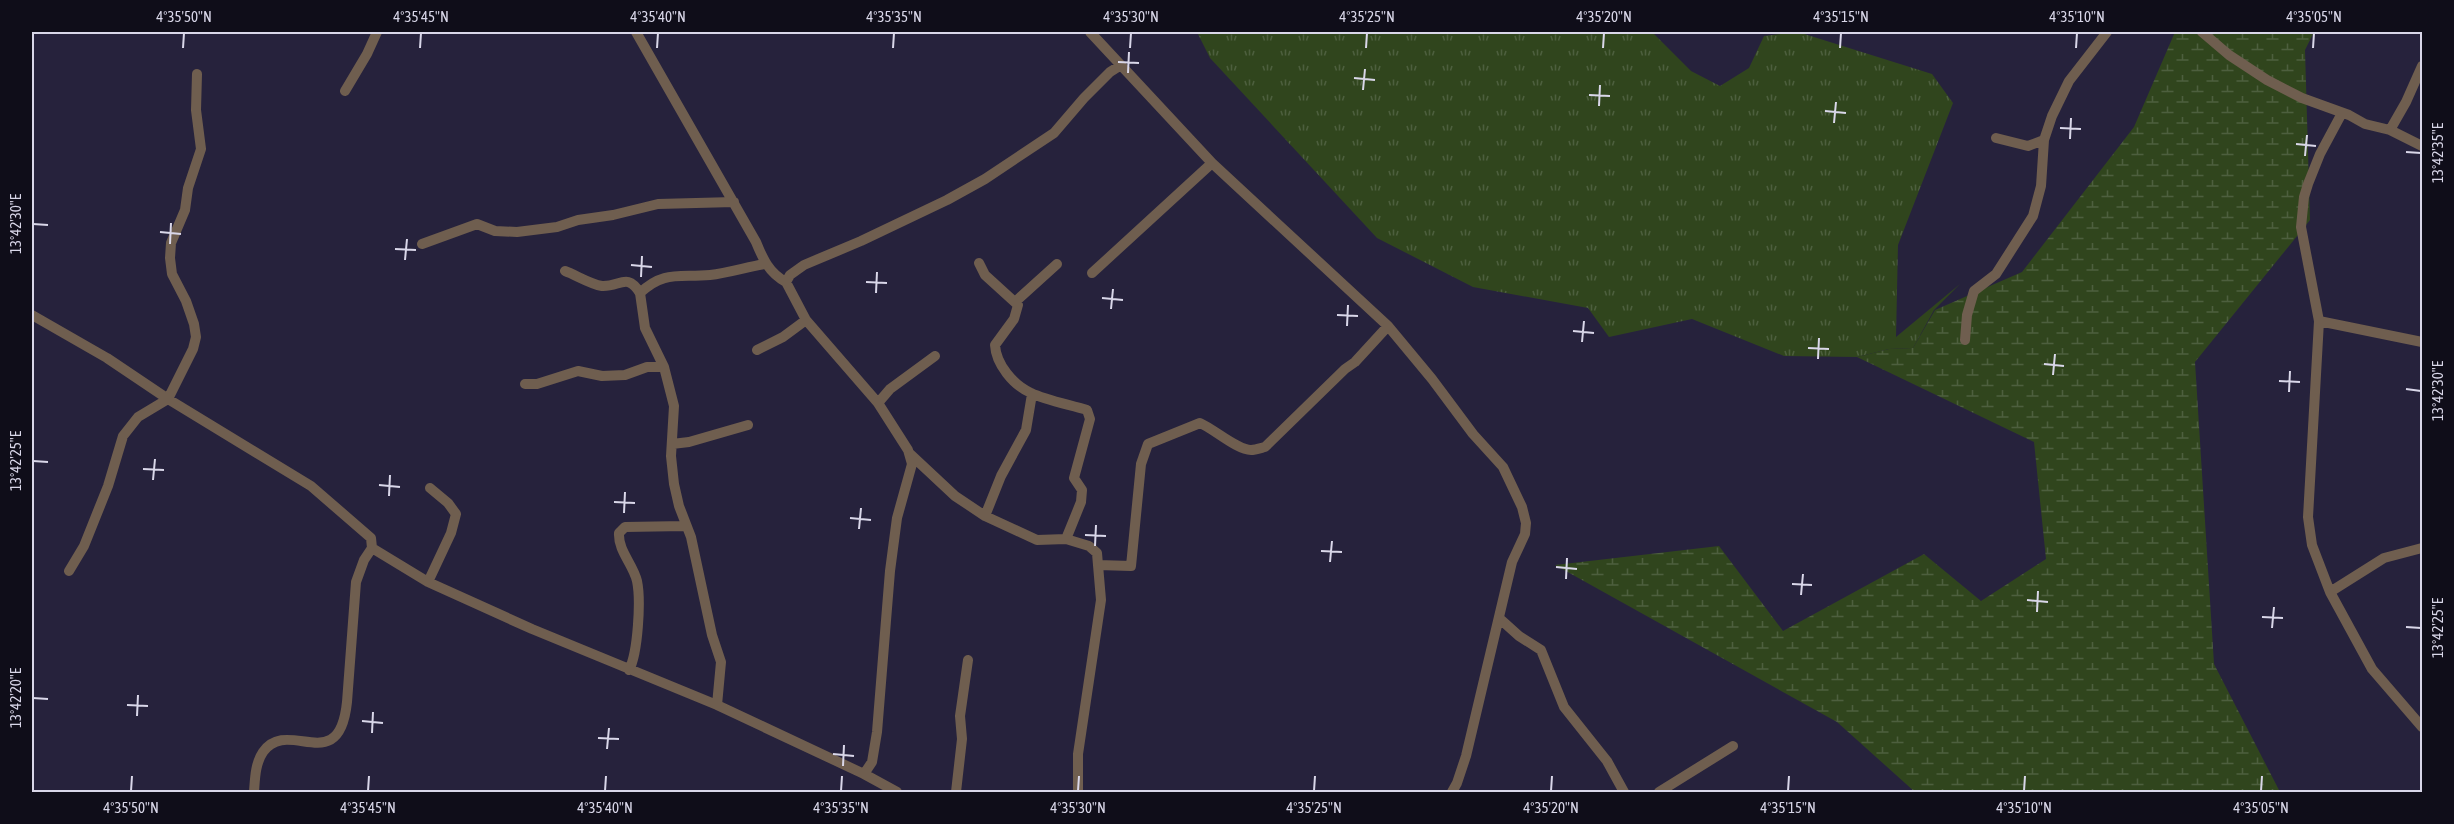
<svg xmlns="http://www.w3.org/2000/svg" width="2454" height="824" font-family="'Asap Condensed',sans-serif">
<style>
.grass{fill:url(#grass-tufts)}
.wetland{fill:url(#wetland-marsh)}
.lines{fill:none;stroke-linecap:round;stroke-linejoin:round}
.street{stroke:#6f5e4f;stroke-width:10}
.ticks{fill:none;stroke:#d9d7e9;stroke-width:2}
.neatline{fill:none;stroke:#d9d7e9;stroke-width:2}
.ticks-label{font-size:15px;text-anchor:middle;fill:#d9d7e9}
</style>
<defs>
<pattern id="grass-tufts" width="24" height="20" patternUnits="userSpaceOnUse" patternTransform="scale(1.5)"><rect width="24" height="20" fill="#30451d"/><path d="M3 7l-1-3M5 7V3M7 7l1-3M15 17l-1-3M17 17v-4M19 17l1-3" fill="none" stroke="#4d5f3e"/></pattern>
<pattern id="wetland-marsh" width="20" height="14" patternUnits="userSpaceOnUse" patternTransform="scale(1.5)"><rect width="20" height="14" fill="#30451d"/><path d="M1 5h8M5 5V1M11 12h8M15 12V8" fill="none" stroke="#4d5f3e"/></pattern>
</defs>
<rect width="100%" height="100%" fill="#26223c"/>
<!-- grass -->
<path class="grass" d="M1197,32h455l39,39 29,15 29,-18 15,-32 34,-4 134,42 21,29 -55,142 -2,92 64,-53 -26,26 -21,38 -24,1 -32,8 -73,-1 -92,-37 -83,18 -21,-29 -115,-21 -96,-49 -167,-180z"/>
<!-- wetland -->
<path class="wetland" d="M2175,32h139l-9,18 5,170 -115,142 19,302 66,128h-365l-78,-70 -282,-157 164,-19 64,85 141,-77 57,47 65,-42 -12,-117 -177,-85 32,-8 24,-1 22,-38 87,-38 112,-145z"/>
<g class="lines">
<!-- street -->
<path class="street" d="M636,32l120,210c7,17 13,31 30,40
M1090,32l122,131 176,163 44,53 41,55 30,33 19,40 4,16 -1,11 -13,28 -46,194 -9,27 -5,9
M2202,32l27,23 38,25 35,18 47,17 16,9 25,6 32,16
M345,91l22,-37 10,-22
M2342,113l-22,41 -12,30 -4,13 -3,30 18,94 -11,196 4,28 18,47 42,77 50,58
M2390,130l16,-28 16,-36
M1996,138l32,8 16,-6
M422,244l55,-20 18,7 22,1 40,-5 21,-7 35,-5 45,-11 76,-2
M979,263l6,12 33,30 -4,14 -19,26c1,19 18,40 36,48 14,7 40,12 56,17l3,9 -16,59 8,12 -1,12 -15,37 23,7 8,7 1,12
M565,271c11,4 25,13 37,15 18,1 25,-14 38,7
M1092,273l120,-110
M1015,302l42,-38
M32,315l75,43 61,41 143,87 60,52 1,10 56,34 104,47 185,76 147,69 33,18
M2319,321l103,21
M1965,340l2,-25 7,-24 22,-17 37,-58 8,-30 3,-46 8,-24 17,-35 38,-49
M757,350l26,-13 23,-17
M525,384h12l41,-13 24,5 23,-1 22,-8h17
M878,403l12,-14 45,-33
M672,444l17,-2 59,-17
M909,453l46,43 30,20 52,24 29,-1
M985,516l16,-40 25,-46 6,-36
M69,571l15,-25 24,-60 15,-50 15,-19 30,-18 25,-50 3,-12 -2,-13 -8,-23 -14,-27 -2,-16 1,-15 14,-33 3,-22 13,-39 -5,-39 1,-36
M428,582l23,-49 5,-19 -8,-11 -18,-15
M2330,592l54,-34 38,-10
M1499,618l20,18 22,14 23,57 43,54 17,31
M629,670c9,-17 12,-70 8,-89 -4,-17 -19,-30 -18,-48l6,-6 60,-1
M717,705l4,-43 -9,-27 -21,-98 -12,-31 -5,-22 -3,-28 3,-50 -10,-39 -19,-39 -5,-35c24,-23 40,-15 70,-18 18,-2 37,-8 55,-11
M864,774l8,-12 5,-30 13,-161 7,-53 15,-54 -4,-14 -30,-47 -72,-83 -20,-38 4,-7 14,-10 57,-24 86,-41 38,-21 69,-46 30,-35 26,-26 11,-7
M254,792c1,-13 1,-28 9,-40 25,-36 76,27 84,-50l9,-120 8,-22 8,-12
M956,792l6,-53 -2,-23 8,-56
M1078,792v-38l23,-154 -3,-35 33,1 10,-102 7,-20 52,-21c14,6 37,27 51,27 4,0 10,-2 14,-3l80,-78 10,-7 33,-36
M1659,792l74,-46"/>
</g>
<!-- ticks -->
<path class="ticks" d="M183,48l1,-15M420,48l1,-15M657,48l1,-15M893,48l1,-15M1130,48l1,-15M1366,48l1,-15M1603,48l1,-15M1840,48l1,-15M2076,48l1,-15M2313,48l1,-15M1118,62l21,1M1128,73l1,-21M1354,78l21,2M1363,90l2,-21M1589,95l21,1M1599,106l1,-21M1825,111l21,2M1834,123l2,-21M2060,128l21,1M2070,139l1,-21M2296,144l20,2M2406,152l15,1M2305,156l2,-21M33,224l15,1M160,232l21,2M170,244l1,-21M395,249l21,1M405,260l2,-21M631,265l21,2M641,277l1,-21M866,282l21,1M876,293l1,-21M1102,298l21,2M1111,309l2,-20M1337,315l21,1M1347,326l1,-21M1573,331l21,2M1582,342l2,-21M1808,348l21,1M1818,359l1,-21M2044,364l20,2M2053,375l2,-21M2279,381l21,1M2406,389l15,2M2289,392l1,-21M33,461l15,1M143,469l21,1M153,480l2,-21M379,485l21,2M389,496l1,-21M614,502l21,1M624,513l1,-21M850,518l21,2M859,529l2,-21M1085,535l21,1M1095,546l1,-21M1321,551l21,1M1330,562l2,-21M1556,567l21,2M1566,579l1,-21M1792,584l20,1M1801,595l2,-21M2027,600l21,2M2037,612l1,-21M2262,617l21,1M2406,627l15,1M2272,628l2,-21M33,698l15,1M127,705l21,1M137,716l1,-21M362,721l21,2M372,733l1,-21M598,738l21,1M607,749l2,-21M833,754l21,2M843,766l1,-21M131,791l1,-15M368,791l1,-15M605,791l1,-15M841,791l1,-15M1078,791l1,-15M1314,791l1,-15M1551,791l1,-15M1788,791l1,-15M2024,791l1,-15M2261,791l1,-15"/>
<!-- border -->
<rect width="2454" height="824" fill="none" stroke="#0f0d19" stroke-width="66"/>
<rect x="33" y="33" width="2388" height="758" class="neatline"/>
<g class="ticks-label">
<text x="184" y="22">4°35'50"N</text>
<text x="421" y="22">4°35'45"N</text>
<text x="658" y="22">4°35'40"N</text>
<text x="894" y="22">4°35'35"N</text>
<text x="1131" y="22">4°35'30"N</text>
<text x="1367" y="22">4°35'25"N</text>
<text x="1604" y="22">4°35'20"N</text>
<text x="1841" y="22">4°35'15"N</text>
<text x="2077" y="22">4°35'10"N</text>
<text x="2314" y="22">4°35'05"N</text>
<text transform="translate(2438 153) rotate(-90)" y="5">13°42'35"E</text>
<text transform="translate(16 224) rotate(-90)" y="5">13°42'30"E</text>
<text transform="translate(2438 391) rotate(-90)" y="5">13°42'30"E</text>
<text transform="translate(16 461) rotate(-90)" y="5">13°42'25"E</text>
<text transform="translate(2438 628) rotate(-90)" y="5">13°42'25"E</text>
<text transform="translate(16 698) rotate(-90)" y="5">13°42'20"E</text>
<text x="131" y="813">4°35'50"N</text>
<text x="368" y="813">4°35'45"N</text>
<text x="605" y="813">4°35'40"N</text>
<text x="841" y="813">4°35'35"N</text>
<text x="1078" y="813">4°35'30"N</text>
<text x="1314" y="813">4°35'25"N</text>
<text x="1551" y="813">4°35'20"N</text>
<text x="1788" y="813">4°35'15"N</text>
<text x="2024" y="813">4°35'10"N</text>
<text x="2261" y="813">4°35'05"N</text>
</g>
</svg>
